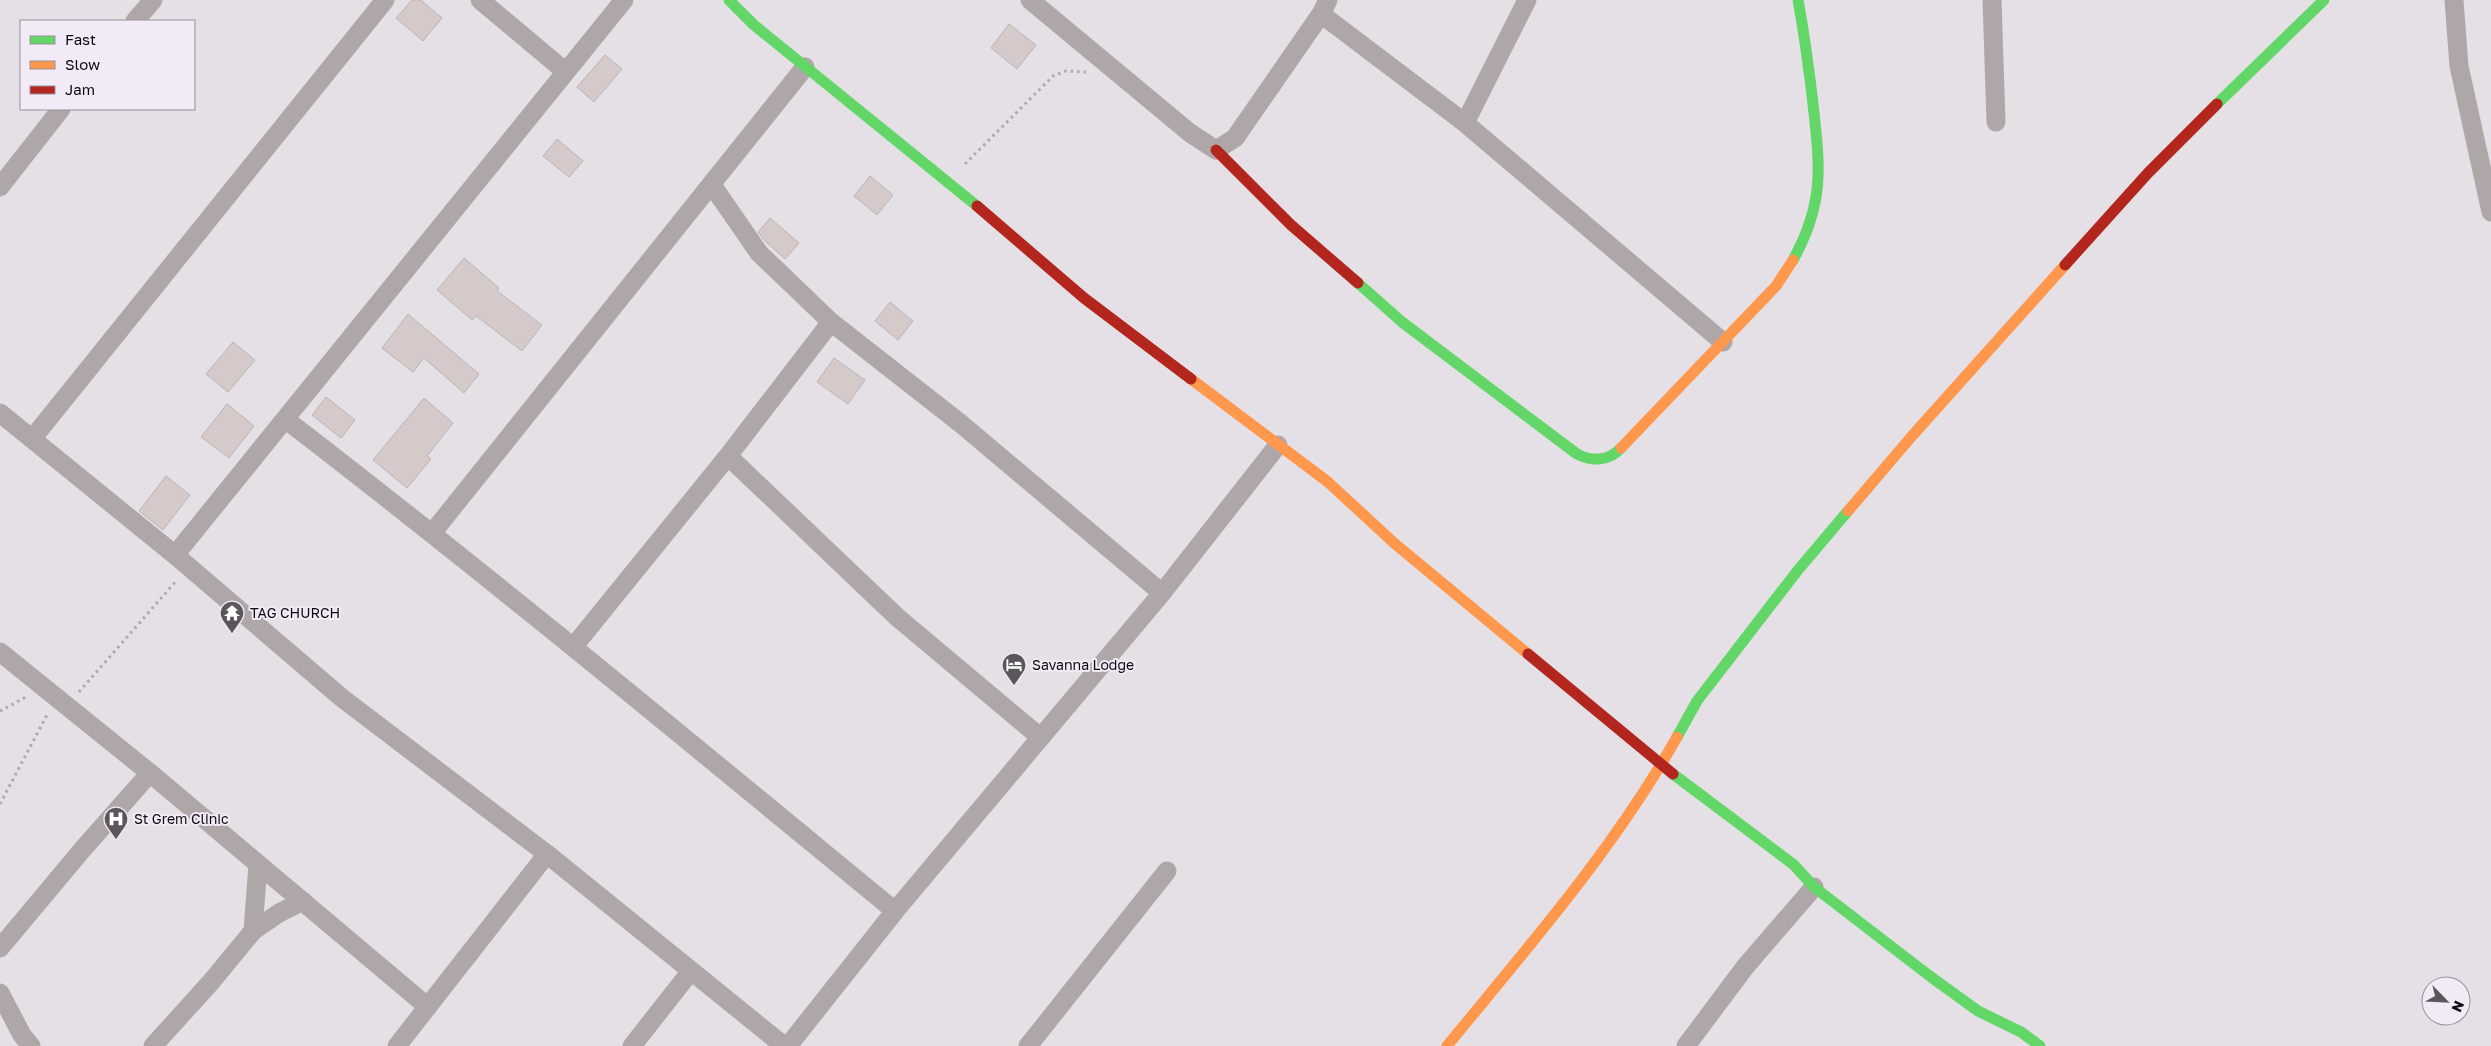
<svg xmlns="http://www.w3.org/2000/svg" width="2491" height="1046" font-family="'Golos Text',sans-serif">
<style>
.building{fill:#d6c9ca;stroke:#b9b5b7}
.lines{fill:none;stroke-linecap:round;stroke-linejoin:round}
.path{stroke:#aea8aa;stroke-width:3;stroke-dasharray:2.5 4;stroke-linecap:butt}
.street{stroke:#afa7a7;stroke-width:19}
.fast{stroke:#63d668;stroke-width:11}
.slow{stroke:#ff974d;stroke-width:11}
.jam{stroke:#b3261e;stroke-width:11}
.labels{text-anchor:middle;stroke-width:4;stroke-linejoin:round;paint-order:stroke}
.poi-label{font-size:14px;fill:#0f0c10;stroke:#f2eaf6;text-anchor:start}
</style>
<rect width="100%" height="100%" fill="#e4e0e6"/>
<!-- building -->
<path class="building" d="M412,0h9l21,18 -19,23 -27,-23z
M1009,24l27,21 -19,24 -26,-21z
M605,55l17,14 -28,33 -17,-15z
M557,139l26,22 -14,16 -26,-21z
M870,176l23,19 -16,20 -23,-19z
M770,218l29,25 -14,16 -21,-19 -6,-8z
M464,258l35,30 -2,3 45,34 -20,26 -46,-35 -4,4 -35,-30z
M890,302l23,19 -15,19 -23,-19z
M408,314l71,60 -15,19 -40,-35 -11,14 -31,-24z
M233,342l22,18 -27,32 -22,-18z
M834,358l31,22 -17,24 -31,-22z
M326,397l29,23 -14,18 -29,-23z
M424,398l29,25 -26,33 4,3 -24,29 -34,-28z
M227,404l27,22 -25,32 -28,-21z
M166,476l24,19 -27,35 -24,-19z"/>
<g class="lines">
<!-- path -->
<path class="path" d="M965,164l88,-88 13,-5 20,1
M79,692l98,-112
M0,711l26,-14
M0,804l48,-91"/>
<!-- street -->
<path class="street" d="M480,0l86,72
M1030,0l160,133 26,17 19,-12 86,-124 7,-14
M1992,0l4,122
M2454,0l5,66 32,146
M1321,14l144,109 258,219
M135,21l18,-21
M1465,123l62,-123
M712,185l47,68 72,69 129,101 202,170
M0,187l61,-78
M0,413l175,142 167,143 205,156 237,192
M285,419c207,159 408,326 610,492
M32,439l353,-439
M728,456l169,161 143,120
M433,532l372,-465
M175,555l449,-555
M574,646l154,-190 103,-134
M0,652l150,121 278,234
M253,931l5,-67
M0,948l82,-98 68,-77
M0,993l22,42 9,11
M153,1046l58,-64 42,-51 26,-18 24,-12
M397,1046l150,-192
M632,1046l59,-75
M788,1046l107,-135 267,-318 116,-148
M1028,1046l139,-175
M1686,1046l59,-79 69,-80"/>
<!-- fast -->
<path class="fast" d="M729,0l25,25 223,181
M2217,104l107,-104
M1793,260c34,-61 26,-99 19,-165 -4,-32 -8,-63 -14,-95
M1358,283l44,39 175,132c15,8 32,7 44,-6
M1677,737l20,-36 101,-131 50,-59
M1673,774l121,91 20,22 117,90 47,34 43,21 19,14"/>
<!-- slow -->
<path class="slow" d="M1191,379l137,103 66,61 134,111
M1621,448l155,-162 17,-26
M1848,511l64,-75 153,-171
M1447,1046c81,-99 167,-197 230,-309"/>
<!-- jam -->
<path class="jam" d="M1216,150l75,75 67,58
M977,206l107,92 107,81
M2065,265l83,-92 69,-69
M1528,654l145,120"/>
</g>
<!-- icons -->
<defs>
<symbol id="temple-pin" viewBox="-11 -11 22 30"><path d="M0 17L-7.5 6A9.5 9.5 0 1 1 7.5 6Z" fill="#5a565b" stroke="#f2eaf6"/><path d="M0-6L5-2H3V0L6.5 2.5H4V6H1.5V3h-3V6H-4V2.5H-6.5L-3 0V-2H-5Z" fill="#fff"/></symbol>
<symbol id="hotel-pin" viewBox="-11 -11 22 30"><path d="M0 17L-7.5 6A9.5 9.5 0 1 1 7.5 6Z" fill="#5a565b" stroke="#f2eaf6"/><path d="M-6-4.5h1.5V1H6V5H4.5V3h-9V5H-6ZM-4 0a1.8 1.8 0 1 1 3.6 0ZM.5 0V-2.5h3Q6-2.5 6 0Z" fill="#fff"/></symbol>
<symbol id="hospital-pin" viewBox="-11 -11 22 30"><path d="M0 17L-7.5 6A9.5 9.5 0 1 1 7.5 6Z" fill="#5a565b" stroke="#f2eaf6"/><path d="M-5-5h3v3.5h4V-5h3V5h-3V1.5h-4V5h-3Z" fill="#fff"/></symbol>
</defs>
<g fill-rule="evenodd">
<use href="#temple-pin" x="218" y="599" width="28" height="38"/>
<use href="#hotel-pin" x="1000" y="651" width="28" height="38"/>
<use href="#hospital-pin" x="102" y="805" width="28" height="38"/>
</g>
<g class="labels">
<!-- poi labels -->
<g class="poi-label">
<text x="250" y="618">TAG CHURCH</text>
<text x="1032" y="670">Savanna Lodge</text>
<text x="134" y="824">St Grem Clinic</text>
</g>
</g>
<!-- legend -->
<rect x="20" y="20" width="175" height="90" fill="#f2eaf6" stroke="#97919a"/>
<rect x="30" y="36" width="25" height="8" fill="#63d668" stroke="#97919a"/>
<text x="65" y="45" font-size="15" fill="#0f0c10">Fast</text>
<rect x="30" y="61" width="25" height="8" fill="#ff974d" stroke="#97919a"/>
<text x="65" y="70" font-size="15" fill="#0f0c10">Slow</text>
<rect x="30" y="86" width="25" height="8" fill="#b3261e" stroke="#97919a"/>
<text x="65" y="95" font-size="15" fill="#0f0c10">Jam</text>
<!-- north arrow -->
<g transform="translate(2446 1001) rotate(114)"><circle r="24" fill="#f2eaf6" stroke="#97919a"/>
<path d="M0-4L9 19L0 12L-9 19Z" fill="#5a565b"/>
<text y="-8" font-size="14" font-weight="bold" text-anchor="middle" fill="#0f0c10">N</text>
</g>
</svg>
